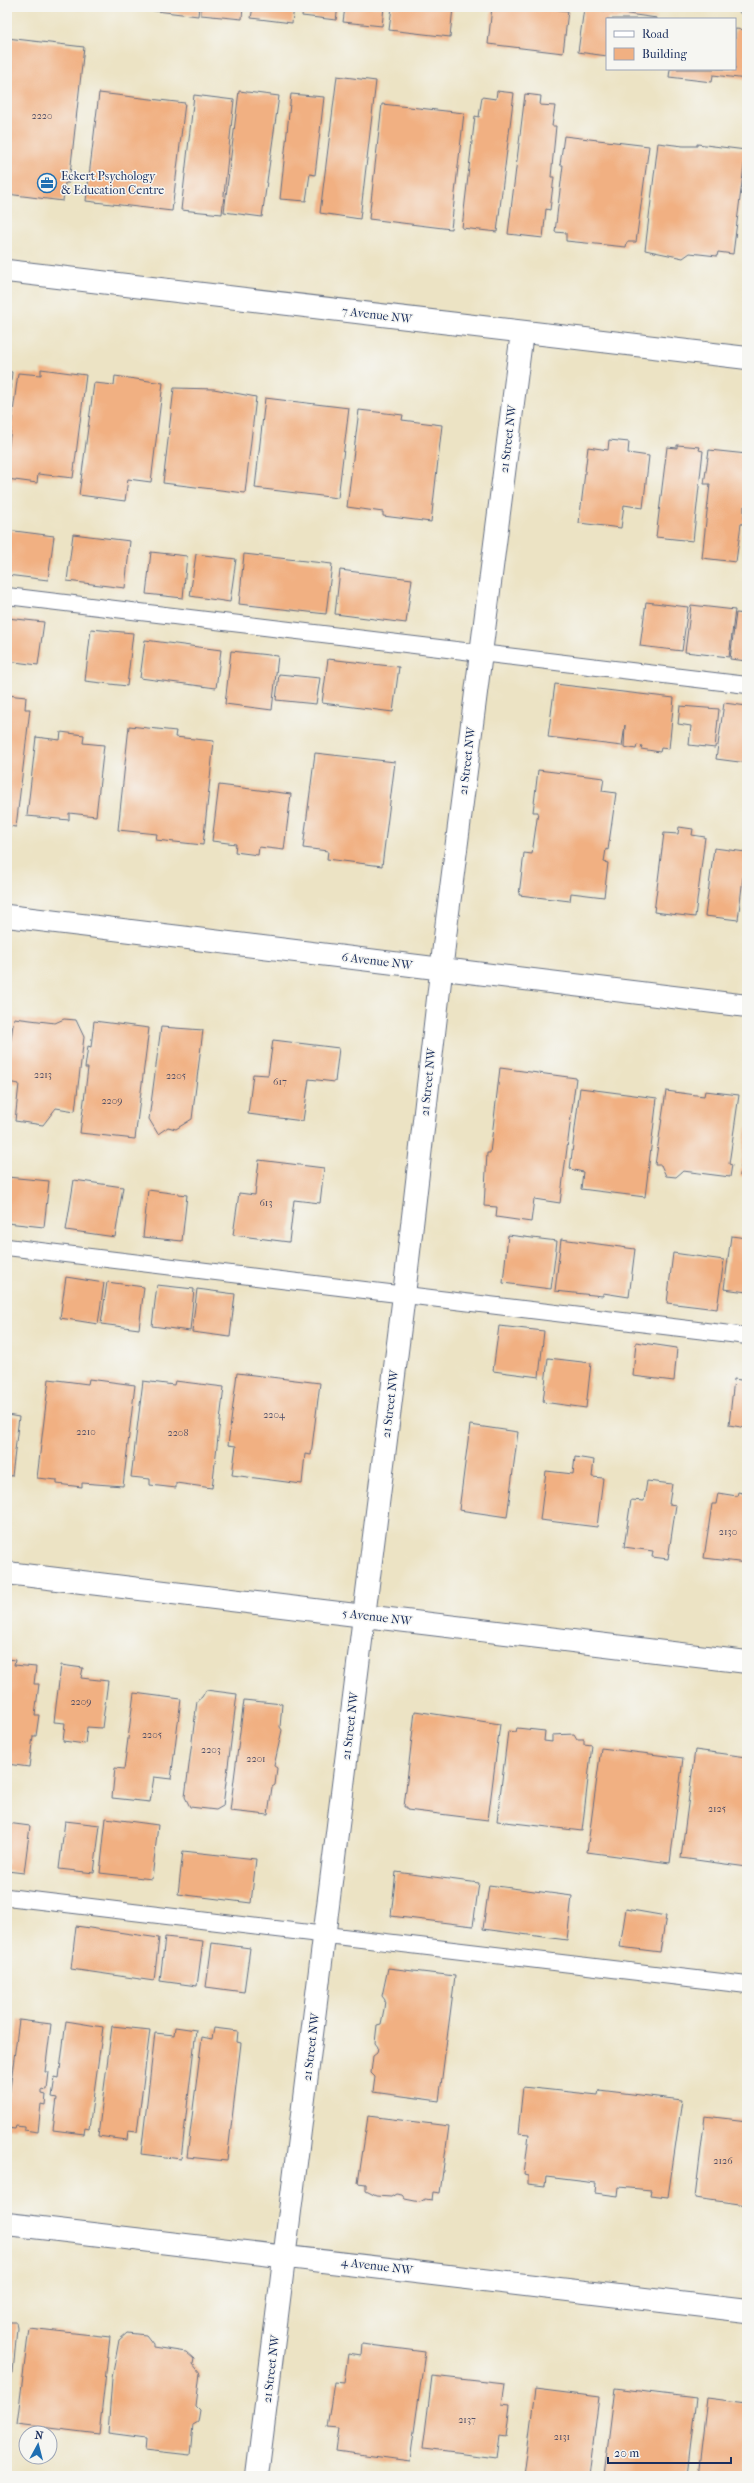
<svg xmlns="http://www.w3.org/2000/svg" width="754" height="2483" font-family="'IM FELL French Canon',serif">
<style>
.building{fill:#f1b082}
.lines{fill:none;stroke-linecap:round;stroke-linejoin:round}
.service-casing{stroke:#646e82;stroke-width:18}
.minor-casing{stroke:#646e82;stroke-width:24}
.tertiary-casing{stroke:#646e82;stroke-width:24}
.service{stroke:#fff;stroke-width:16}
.minor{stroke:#fff;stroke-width:22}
.tertiary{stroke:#fff;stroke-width:22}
.labels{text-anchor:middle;stroke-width:3;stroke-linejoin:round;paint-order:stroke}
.number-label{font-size:10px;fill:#504f67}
.poi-label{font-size:12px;fill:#1b2f5e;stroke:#f6f6f2;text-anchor:start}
.street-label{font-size:12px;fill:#1b2f5e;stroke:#f6f6f2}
</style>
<rect width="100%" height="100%" fill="#f6f6f2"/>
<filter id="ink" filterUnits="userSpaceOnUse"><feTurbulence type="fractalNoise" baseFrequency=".025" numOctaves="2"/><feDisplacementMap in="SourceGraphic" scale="8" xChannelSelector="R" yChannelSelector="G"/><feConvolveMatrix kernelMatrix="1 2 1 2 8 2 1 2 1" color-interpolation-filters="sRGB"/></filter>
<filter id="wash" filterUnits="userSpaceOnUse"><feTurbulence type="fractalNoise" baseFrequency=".012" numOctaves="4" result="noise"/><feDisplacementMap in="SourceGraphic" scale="16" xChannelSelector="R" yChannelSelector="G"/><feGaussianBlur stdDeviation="0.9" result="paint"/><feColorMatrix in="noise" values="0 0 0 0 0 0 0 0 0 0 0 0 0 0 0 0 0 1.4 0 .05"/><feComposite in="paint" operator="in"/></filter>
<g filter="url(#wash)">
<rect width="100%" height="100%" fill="#ece3c4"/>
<g id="blocks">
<!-- building -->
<path class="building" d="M123,7h76l-1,9z
M201,7h42l-1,12 -41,-4z
M253,7h41l-2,16 -41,-5z
M303,7h35l-2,13 -34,-4z
M345,7h39l-2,19 -39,-4z
M392,7h61l-3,30 -61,-7z
M492,7h46l30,4 -5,42 -75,-9z
M584,8l73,10v1h-50v37l-29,-4z
M735,29l12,1v49l-34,-4 -1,7 -43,-5 1,-8h65z
M7,38l77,9 -15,136h-4l-2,18 -56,-7z
M337,76l39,5 -16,138 -40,-6z
M239,91l40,5 -17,121 -38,-5z
M497,91l17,2 -17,139 -35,-4 13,-112 4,1 3,-20 14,2z
M99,93l86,10 -13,108 -86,-10z
M291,94l33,3 -9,78 -5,-1 -4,27 -26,-2z
M525,94l16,2 -1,9 15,1 -3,20h4l-5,51h3l-4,33 -4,-1 -3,29 -35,-4z
M194,95l40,5 -12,114 -41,-4z
M382,104l82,9 -13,116 -82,-10z
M564,136l85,10 -13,96h-9l-1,5 -60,-6v-8l-11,-1 8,-67h-3z
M658,143l25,3h14v-2l49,6 -13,104 -15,-2 -1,4 -27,-3 -7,5 -38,-8z
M41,369l45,6 -13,103 -35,-4 -1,9 -30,-4v-20l11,-86 23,2z
M7,371l5,1 -4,37 -1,-1z
M115,376l48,7 -12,99 -23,-3 -3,22 -46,-6 15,-112 20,2z
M174,388l40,1 42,8 -11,96 -82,-10z
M265,398l84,10 -11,90 -83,-10z
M359,410l44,5 -1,5 40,5 -11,97 -48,-6v-4l-36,-5z
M609,440l20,2 -1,11 21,3 -6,52 -19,-3 -3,23 -42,-5 9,-76 20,3z
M677,445l23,2 -1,3 4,1 -10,90 -37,-4 11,-90 10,1z
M709,450l38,4v53l-3,-1v17l-3,1 -5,38 -34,-4 8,-74h-6z
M7,530l47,6 -6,44 -41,-5z
M73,534l57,7 -5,47 -58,-7z
M151,552l36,4 -4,42 -37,-4z
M196,554l40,5 -6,43 -40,-6z
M244,554l88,10 -6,50 -87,-10z
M340,570l72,9 -6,44 -71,-9z
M646,602l42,5 -6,44 -42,-5z
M691,605l44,5 -6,47 -44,-5z
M736,613l11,1v47l-17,-2z
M7,618l37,4 -6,43 -31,-4z
M91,629l42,4 -6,53 -42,-5z
M145,640l76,10 -5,38 -76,-10z
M231,651l47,5 -6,54 -47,-6z
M328,659l71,8 -6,45 -71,-9z
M279,674l41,4 -4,26 -40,-4z
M555,684l119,14 -5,51 -8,-1 -1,4 -19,-3 1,-3 -5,-1 -1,4 -12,-2 1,-22 -3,21 -74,-9z
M7,695l19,2 -1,12h5l-14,118 -9,-1z
M724,703l23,3v57l-31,-4z
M680,706l39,3 -4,39 -26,-3 2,-19 -13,-2z
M129,726l47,5 -1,6 39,4 -11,104 -47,-5 1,-6 -39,-4z
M61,732l23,3 -1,8 21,2 -8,71 -27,-3v7l-42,-4 9,-79 24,3z
M315,753l80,9 -13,104 -55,-7 1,-8 -25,-3z
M538,770l66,8 -2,13 14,2 -8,57 -2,-1 -2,13 4,1 -4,34 -33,-4 -1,8 -51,-6 5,-42 8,1 6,-42h-5z
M219,785l72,9 -7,56 -25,-3 -1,8 -23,-3 1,-8 -24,-3z
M679,827l14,2 -1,6 13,2 -10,80 -41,-5 10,-79 14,1z
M714,848l32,4 -8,68 -33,-4z
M14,1018l41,5 9,-4 12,1 8,17 -9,74 -19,-3 -13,17 -28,-4 4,-37 -12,-2v-17z
M94,1021l55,7 -14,111 -55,-6 8,-65h-3l3,-22 3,1z
M161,1027l42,3 -11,89 -16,10 -8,-2 -10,7 -9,-15z
M273,1040l66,8 -4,34 -26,-3 -6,42 -55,-7 5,-40 15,1z
M500,1068l76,10 -16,125 -26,-4 -3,23 -35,-5 1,-10 -13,-1 3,-53h3z
M580,1088l77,10 -12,99 -64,-8 2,-17 -13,-3z
M666,1091l38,5 1,-5 34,4 -10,69 3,1 -2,12 -47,-6 -7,6 -10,-1 -5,-11h-6z
M746,1128h1v49l-7,-1z
M259,1160l65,8 -4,35 -26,-3 -5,42 -56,-7 6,-42 16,2z
M7,1177l42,4 -5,46 -37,-4z
M74,1180l49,7 -8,50 -49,-7z
M148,1190l39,5 -5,46 -39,-4z
M508,1235l49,6 -6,48 -48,-6z
M731,1236l16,2v54l-23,-3z
M561,1239l74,10 -6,48 -26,-4v3l-48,-5z
M673,1253l51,7 -7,49 -50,-6z
M66,1277l38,6 -6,41 -38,-6z
M107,1282l37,5 -5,42 -38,-5z
M157,1285l37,4 -4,42 -38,-5z
M197,1289l38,5 -5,43 -38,-5z
M499,1326l45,5 -5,46 -46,-6z
M636,1342l41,6 -3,33 -41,-5z
M548,1358l43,5 -5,45 -43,-6z
M237,1373l83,10 -9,72 -6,-1 -3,30 -70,-9 4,-29 -8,-1z
M49,1379l39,5 1,-5 46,6 -12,101 -41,-3v4l-25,-3v-4l-20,-2z
M734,1379l13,2v47l-18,-3z
M143,1381l31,4 1,-4 49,6 -12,101 -36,-5v5l-26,-3v-6l-19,-2z
M7,1415l12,2 -7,59 -5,-1z
M470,1425l48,7 -11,85 -48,-7z
M575,1457l19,3 -2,17 11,1 -6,49 -57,-7 6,-49 27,3z
M647,1481l25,3 -3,20 7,1 -8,54 -16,-2 1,-6 -29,-4 7,-47 13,1z
M738,1492l9,2v69l-43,-5 8,-54h4l2,-11 19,3z
M7,1659l8,1 -1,5 22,2 -2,17h5l-4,31h4l-3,21h-3l-4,31 -22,-3z
M61,1665l22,3 -2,10 27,3 -6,47 -15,-1 -2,17 -22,-3 2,-18 -11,-1z
M206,1690l31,4 -14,112 -7,4 -26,-3 -5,-10 12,-96 5,-4z
M134,1693l47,6 -10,80 -17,-2 -4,25 -38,-4 3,-30 9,1z
M244,1700l38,4 -2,23 2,3 -8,36 3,2 -2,17 -3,2 -4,28 -38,-4z
M415,1711l85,13 -12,96 -81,-10v-3h-3z
M517,1728l28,3 -1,10 8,1v-7l22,-1 3,5h7v5l8,1 -10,86 -85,-10 11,-90 8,1z
M601,1748l82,10 -13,105 -83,-11z
M695,1750l52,7v110l-66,-9z
M106,1818l52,7 -6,54 -52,-6z
M65,1821l35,4 -6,48 -35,-4z
M7,1823l23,3 -6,47 -17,-2z
M183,1851l73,8 -5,44 -73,-9z
M396,1872l83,11 -6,43 -82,-10z
M489,1885l83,11 -5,44 -84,-11z
M626,1909l40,7 -6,36 -40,-5z
M76,1926l83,12 -5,43 -83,-12z
M165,1937l38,4 -6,45 -37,-5z
M212,1943l38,5 -6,44 -38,-5z
M388,1968l67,8 -16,125 -66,-9 2,-15 -4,-4 2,-17 4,-3 1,-6 -3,-4 2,-18 4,-1 3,-15 1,-9 -3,-4z
M19,2020l32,4 -6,48h4l-2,18 -5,-1v5l4,1 -1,10 -4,-1 -3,28 -14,-2v-3l-8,-1 -1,3 -8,-1v-16z
M66,2021l37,6 -14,102 -4,-1 -1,6 -31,-4 4,-32 -5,-1 3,-20 4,1z
M112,2026l38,4 -13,102 -9,-1 -1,9 -29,-4z
M175,2027l21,3 -15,129 -40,-5 14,-121 19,2z
M214,2028l24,3 -1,11 4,1 -14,118 -40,-4 15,-120 10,2z
M523,2087l75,8 1,-5 83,10 -14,97 -18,-2 1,-5 -32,-3 -1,9 -23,-3 1,-10 -50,-6 -1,9 -17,-2v-8l-4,-1 5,-41 -11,-1z
M368,2116l81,10 -9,67 -7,-1 -1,8 -7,-1 -5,3 -15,-3 -3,-4 -6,-1 -5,3 -15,-1 -10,-5v-7l-8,-1z
M705,2116l42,5v84l-52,-7z
M7,2322h9l1,6 -4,45h-2l-3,22z
M29,2328l81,9 -11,97 -82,-10z
M127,2333l19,2 7,9v3l33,5 8,7 -1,5 7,9 -4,33 4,4 -2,12 -5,3 -3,30 -45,-5 1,-12 -38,-5 4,-55 7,-38z
M362,2344l63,8 -15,109 -74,-10 3,-22 -12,-1 7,-46 10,1 4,-29 13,2z
M432,2376l73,8 -3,20 8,1 -4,32 -7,-1 -3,22 -73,-9z
M615,2388l81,10 -9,78h-83z
M535,2389l64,8 -10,79h-65z
M707,2398l40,5v73h-49z"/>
</g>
</g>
<g filter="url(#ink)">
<use href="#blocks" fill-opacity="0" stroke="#646e82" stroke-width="1"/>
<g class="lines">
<defs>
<path id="service" d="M746,7h1
M7,596l740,89
M7,1247l740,89
M7,1897l740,88"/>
<path id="minor" d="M7,271l740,87
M7,916l740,90
M7,2224l740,87
M257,2476l147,-1181 43,-375 75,-588"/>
<path id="tertiary" d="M7,1573l740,89"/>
</defs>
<!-- service casing -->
<use href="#service" class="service-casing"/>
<!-- minor casing -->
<use href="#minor" class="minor-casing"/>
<!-- tertiary casing -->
<use href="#tertiary" class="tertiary-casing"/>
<!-- service -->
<use href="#service" class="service"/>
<!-- minor -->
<use href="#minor" class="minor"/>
<!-- tertiary -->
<use href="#tertiary" class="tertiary"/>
</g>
</g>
<!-- icons -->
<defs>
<symbol id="office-ring" viewBox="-11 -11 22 22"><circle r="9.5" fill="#f6f6f2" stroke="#1f6fb2" stroke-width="1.5"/><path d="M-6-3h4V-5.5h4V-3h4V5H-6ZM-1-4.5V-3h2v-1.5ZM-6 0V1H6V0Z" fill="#1f6fb2"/></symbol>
</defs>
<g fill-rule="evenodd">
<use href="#office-ring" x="36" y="172" width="22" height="22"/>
</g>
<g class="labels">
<!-- number labels -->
<g class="number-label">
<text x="42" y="119">2220</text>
<text x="43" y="1078">2213</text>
<text x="176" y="1079">2205</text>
<text x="280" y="1085">617</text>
<text x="112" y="1104">2209</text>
<text x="266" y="1206">613</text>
<text x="274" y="1418">2204</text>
<text x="86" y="1435">2210</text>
<text x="178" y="1436">2208</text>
<text x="728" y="1535">2130</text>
<text x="81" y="1705">2209</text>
<text x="152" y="1738">2205</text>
<text x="211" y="1753">2203</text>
<text x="256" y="1762">2201</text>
<text x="717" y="1812">2125</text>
<text x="723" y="2164">2126</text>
<text x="467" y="2423">2137</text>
<text x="562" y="2440">2131</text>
</g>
<!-- poi labels -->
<g class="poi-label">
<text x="61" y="180">Eckert Psychology<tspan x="61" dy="14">&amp; Education Centre</tspan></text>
</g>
<!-- street labels -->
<g class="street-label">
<text transform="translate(377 315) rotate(7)" y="4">7 Avenue NW</text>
<text transform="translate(508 439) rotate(-83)" y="4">21 Street NW</text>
<text transform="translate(467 761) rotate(-83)" y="4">21 Street NW</text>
<text transform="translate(377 961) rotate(7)" y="4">6 Avenue NW</text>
<text transform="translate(428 1082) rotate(-84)" y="4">21 Street NW</text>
<text transform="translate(390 1404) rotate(-83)" y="4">21 Street NW</text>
<text transform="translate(377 1617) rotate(7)" y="4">5 Avenue NW</text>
<text transform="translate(350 1726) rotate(-83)" y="4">21 Street NW</text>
<text transform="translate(311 2047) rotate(-83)" y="4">21 Street NW</text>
<text transform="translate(377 2266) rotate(7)" y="4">4 Avenue NW</text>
<text transform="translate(271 2369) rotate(-83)" y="4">21 Street NW</text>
</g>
</g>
<!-- margin -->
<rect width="754" height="2483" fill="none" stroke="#f6f6f2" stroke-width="24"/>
<!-- legend -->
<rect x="606" y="18" width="130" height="52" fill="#f6f6f2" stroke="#9ea6b7"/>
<rect x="614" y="31" width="20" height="6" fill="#ffffff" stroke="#9ea6b7"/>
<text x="642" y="38" font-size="12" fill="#1b2f5e">Road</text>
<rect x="614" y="48" width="20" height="12" fill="#f1b082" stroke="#9ea6b7"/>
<text x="642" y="58" font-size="12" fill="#1b2f5e">Building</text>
<!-- north arrow -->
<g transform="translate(38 2445) rotate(7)"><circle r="19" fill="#f6f6f2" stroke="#9ea6b7"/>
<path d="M0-3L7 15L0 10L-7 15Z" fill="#1f6fb2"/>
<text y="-6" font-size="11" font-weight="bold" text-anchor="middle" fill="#1b2f5e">N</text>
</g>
<!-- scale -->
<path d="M608 2457v6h123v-6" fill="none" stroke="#1b2f5e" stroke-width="2"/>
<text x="614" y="2457" font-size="12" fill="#1b2f5e" stroke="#f6f6f2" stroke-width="3" paint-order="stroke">20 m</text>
</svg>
